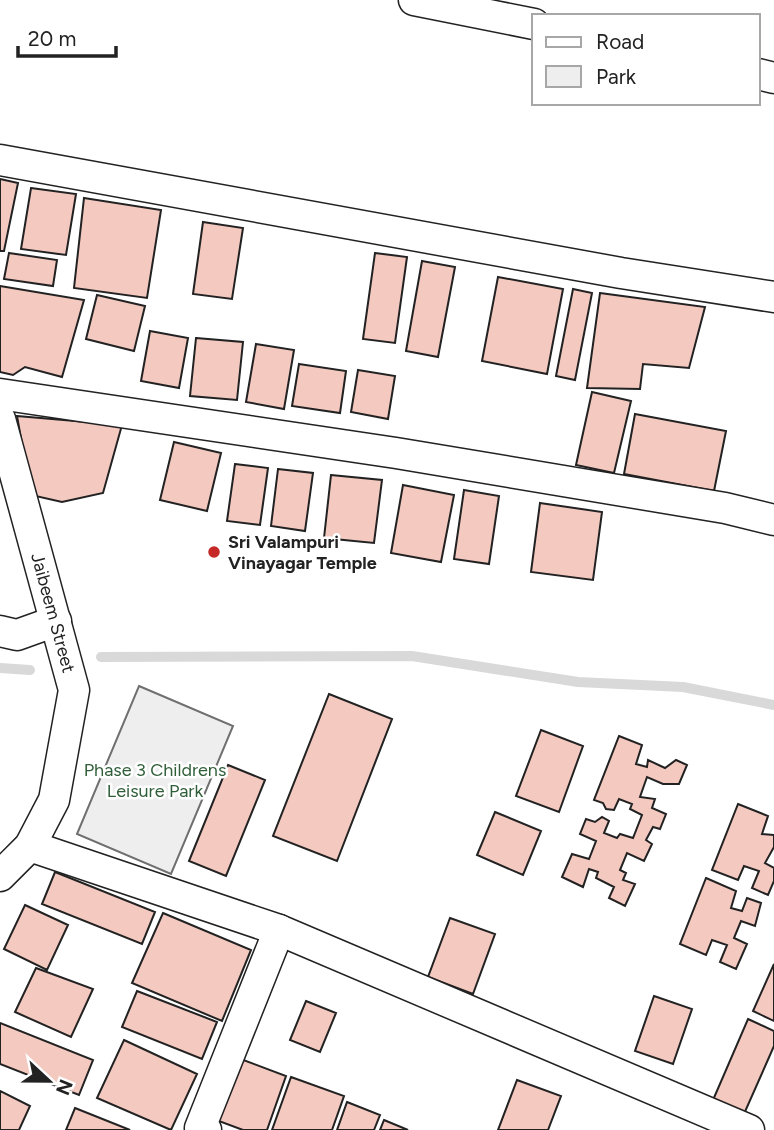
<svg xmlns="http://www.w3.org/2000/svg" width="774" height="1130" font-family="Figtree,sans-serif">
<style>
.green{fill:#eee;stroke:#6f6f6f;stroke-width:2}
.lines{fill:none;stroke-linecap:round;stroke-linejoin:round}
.stream{stroke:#d9d9d9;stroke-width:10}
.building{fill:#f3c9c0;stroke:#222;stroke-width:2}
.street-casing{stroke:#222;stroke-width:33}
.street{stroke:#fff;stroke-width:30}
.poi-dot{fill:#c62828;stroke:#fff;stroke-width:2.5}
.labels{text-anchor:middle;stroke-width:5;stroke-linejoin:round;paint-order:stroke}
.poi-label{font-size:18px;font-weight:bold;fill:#222;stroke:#fff;text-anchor:start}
.street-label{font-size:18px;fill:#222;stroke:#fff}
.park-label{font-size:18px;fill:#2f5e38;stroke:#fff}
</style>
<rect width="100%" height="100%" fill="#fff"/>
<!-- green -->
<path class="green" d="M139,686l94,40 -62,148 -94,-40z"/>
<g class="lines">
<!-- stream -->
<path class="stream" d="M101,657l311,-1 166,26 105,5 91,18
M0,668l30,2"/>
</g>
<!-- building -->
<path class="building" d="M0,179l18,4 -14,68h-4z
M31,188l45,6 -10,61 -45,-6z
M84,198l77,12 -14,88 -73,-10z
M203,222l40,6 -11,71 -39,-5z
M9,253l48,7 -4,26 -49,-7z
M375,253l32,4 -12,86 -32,-4z
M422,261l33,6 -17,90 -32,-6z
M498,277l65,12 -16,85 -65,-13z
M0,286l84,14 -22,77 -37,-10 -12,8 -13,-3z
M573,289l19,4 -17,87 -19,-4z
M600,293l105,14 -16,61 -46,-4 -3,25 -53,-1z
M97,295l48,11 -11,45 -48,-12z
M150,331l38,7 -9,50 -38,-7z
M196,338l47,4 -6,58 -47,-4z
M256,344l38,6 -10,59 -38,-7z
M299,364l47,7 -6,42 -48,-7z
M358,370l37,6 -7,43 -37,-7z
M592,392l39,9 -17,72 -38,-8z
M635,414l91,17 -12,60 -90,-17z
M17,416l105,9 -19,68 -41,9 -31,-7z
M174,442l47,11 -14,58 -47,-11z
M235,464l33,4 -8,57 -33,-4z
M278,469l35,4 -8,58 -34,-5z
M331,475l51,5 -8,63 -50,-5z
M403,485l51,10 -13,67 -50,-9z
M464,490l35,6 -10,68 -35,-5z
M540,503l62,9 -9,68 -62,-8z
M329,694l63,25 -55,142 -64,-25z
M541,730l42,16 -24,66 -43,-16z
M619,736l23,9 -6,19 11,3 1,-7 17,8 11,-8 11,5 -8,19h-16l-16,-7 -7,20 15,2 -3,9 14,6 -6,15 -7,-2 -7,13 6,4 -8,17 -17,-8 -7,17 6,3 -3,7 12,4 -10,22 -16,-8 5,-11 -18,-9 2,-6 -9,-3 -6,18 -21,-10 10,-23 17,5 7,-18 -16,-7 6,-15 9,3 7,-5 7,4 -5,12 13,5 3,-4 13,4 9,-23 -12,-6 2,-5 -13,-5 -5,11 -8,-1 -3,-6 -9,-3z
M228,765l37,15 -39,96 -37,-15z
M738,804l30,12 -6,18 12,1v12l-9,16 9,5v13l-6,14 -16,-7 7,-17 -15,-5 -6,14 -26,-10z
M495,812l46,19 -18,44 -46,-20z
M55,872l100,40 -13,32 -100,-40z
M706,878l30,13 -5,17 11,3 5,-13 14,5 -6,23 -14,-5 -7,17 13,6 -11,25 -16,-7 7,-17 -15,-5 -6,15 -26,-11z
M25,905l43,20 -21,45 -43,-21z
M163,913l88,37 -29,71 -90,-38z
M450,918l45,16 -22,60 -45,-17z
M774,964v57l-21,-10z
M36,968l57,21 -22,48 -56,-25z
M137,991l80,31 -15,37 -80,-32z
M654,996l38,13 -19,55 -38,-13z
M306,1001l30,12 -16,39 -30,-12z
M748,1019l26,12v15l-30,68 -31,-14z
M0,1023l93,37 -14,35 -79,-31z
M124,1040l73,34 -26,56 -74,-32z
M238,1058l48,18 -19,54h-24l-27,-10z
M291,1077l53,19 -12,34h-60z
M517,1080l44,16 -13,34h-50z
M0,1091l30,15 -11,24h-19z
M347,1102l33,13 -6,15h-37z
M75,1108l55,22h-64z
M384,1120l24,10h-28z"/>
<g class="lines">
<defs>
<g id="street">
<path d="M414,0l120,24"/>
<path d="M758,74l16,4"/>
<path d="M0,160l621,113 153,24"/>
<path d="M0,394l396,59 329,55 49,12"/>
<path id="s1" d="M0,419l74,271 -20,110 -24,46 -30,30"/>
<path d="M0,631l17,4 39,-14"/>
<path d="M30,846l249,84 470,200"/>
<path d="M206,1130l-6,-2 79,-198"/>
</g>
</defs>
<!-- street casing -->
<use href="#street" class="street-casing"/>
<!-- street -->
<use href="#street" class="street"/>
</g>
<!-- markers -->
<circle class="poi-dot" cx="214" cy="552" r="7"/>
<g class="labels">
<!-- poi labels -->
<g class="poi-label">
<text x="228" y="548">Sri Valampuri<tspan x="228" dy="21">Vinayagar Temple</tspan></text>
</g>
<!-- street labels -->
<g class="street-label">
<text dy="6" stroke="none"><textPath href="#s1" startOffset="201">Jaibeem Street</textPath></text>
</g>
<!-- park labels -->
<g class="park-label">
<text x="155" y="776">Phase 3 Childrens<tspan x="155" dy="21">Leisure Park</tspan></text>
</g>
</g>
<!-- legend -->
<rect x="532" y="14" width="228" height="91" fill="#ffffff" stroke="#a7a7a7" stroke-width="2"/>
<rect x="546" y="37" width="35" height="10" fill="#ffffff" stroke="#a7a7a7" stroke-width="2"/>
<text x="596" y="49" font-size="21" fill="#222222">Road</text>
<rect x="546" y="66" width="35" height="21" fill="#eeeeee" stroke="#a7a7a7" stroke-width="2"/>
<text x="596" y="84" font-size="21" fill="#222222">Park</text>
<!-- north arrow -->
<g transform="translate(49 1081) rotate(112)" stroke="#ffffff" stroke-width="5" paint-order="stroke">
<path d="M0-5L12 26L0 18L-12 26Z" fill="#222222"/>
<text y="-10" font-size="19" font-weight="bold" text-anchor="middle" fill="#222222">N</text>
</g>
<!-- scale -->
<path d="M18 46v10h98v-10" fill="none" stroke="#222222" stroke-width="3.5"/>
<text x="28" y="46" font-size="21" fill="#222222" stroke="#ffffff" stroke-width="5" paint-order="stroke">20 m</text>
</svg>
